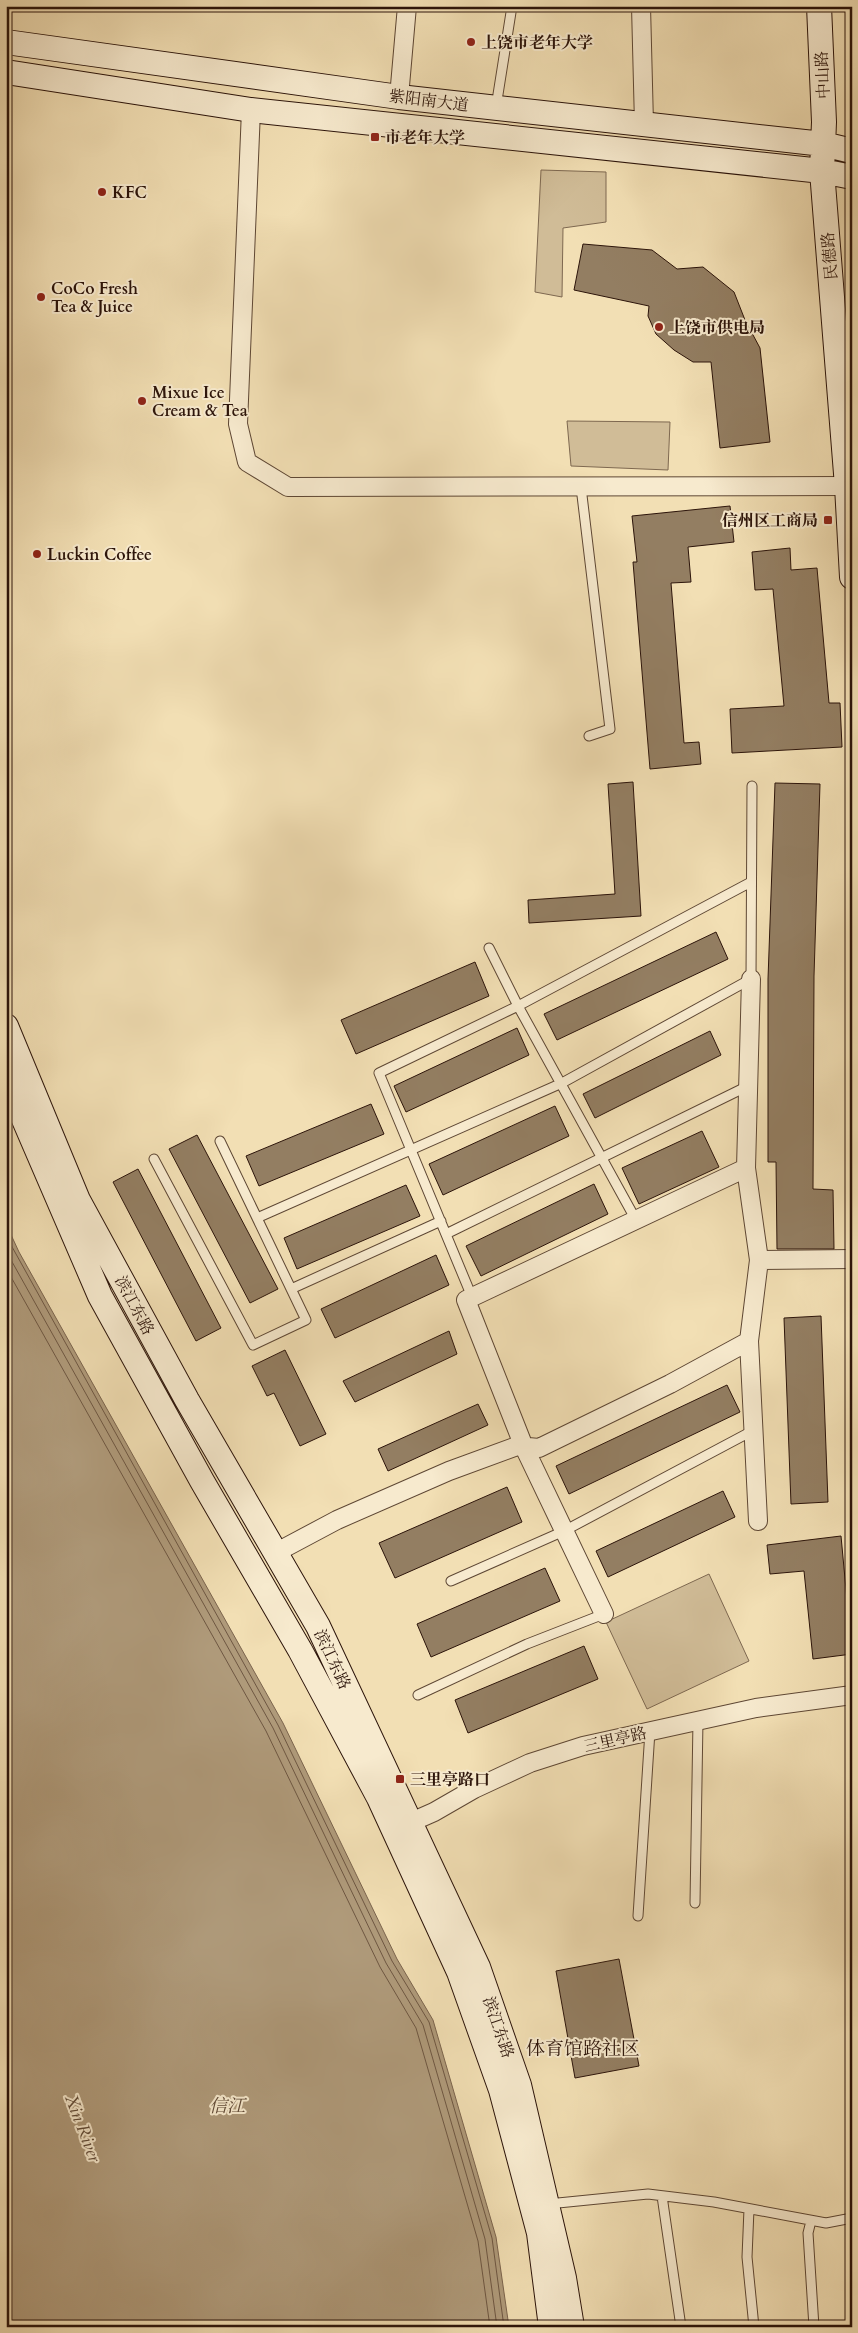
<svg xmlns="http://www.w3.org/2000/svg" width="858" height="2333" font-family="Cardo,'Noto Serif SC',serif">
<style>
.green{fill:#d0bc97;stroke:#7e6850}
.water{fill:#af9a7a;stroke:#7b644d}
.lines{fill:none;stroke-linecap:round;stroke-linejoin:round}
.shore{stroke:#6e5742;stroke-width:1}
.building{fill:#937e62;stroke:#2c140a}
.lane-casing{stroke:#5e4734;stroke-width:11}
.street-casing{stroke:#5e4734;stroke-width:20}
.secondary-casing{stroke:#2c140a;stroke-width:26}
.lane{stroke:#f7eace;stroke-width:9}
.street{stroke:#f7eace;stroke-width:18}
.secondary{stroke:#f7eace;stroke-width:24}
.poi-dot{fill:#8f2418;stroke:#f7eace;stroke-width:2}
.labels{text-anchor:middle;stroke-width:4;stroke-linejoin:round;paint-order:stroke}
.poi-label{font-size:16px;font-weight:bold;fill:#2c140a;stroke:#f7eace;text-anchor:start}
.street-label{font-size:16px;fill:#2c140a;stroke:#f7eace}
.water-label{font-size:18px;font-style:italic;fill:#604a37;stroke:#f7eace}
.quarter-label{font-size:19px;fill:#2c140a;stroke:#f7eace}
</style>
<rect width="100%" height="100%" fill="#f2dfb4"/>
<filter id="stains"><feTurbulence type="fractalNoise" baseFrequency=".004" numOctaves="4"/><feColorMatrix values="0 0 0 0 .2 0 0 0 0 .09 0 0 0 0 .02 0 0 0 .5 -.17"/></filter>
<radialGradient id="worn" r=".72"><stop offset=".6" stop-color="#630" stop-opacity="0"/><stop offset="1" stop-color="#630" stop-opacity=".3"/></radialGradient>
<!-- green -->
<path class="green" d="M541,170l65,2v50l-43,6 -1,69 -27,-5z
M567,421l103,1 -2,48 -97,-4z
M709,1574l40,87 -102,48 -41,-87z"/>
<!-- water -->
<path class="water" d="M6,1224l13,28 264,471 114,236 36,61 63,217 13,90h-503z"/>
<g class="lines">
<!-- shore -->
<path class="shore" d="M6,1236l272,489 114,236 37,61 63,216 12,89
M6,1251l267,477 113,235 37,62 62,214 12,88
M6,1268l260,463 114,236 36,61 62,213 12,86"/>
</g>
<!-- building -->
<path class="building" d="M583,244l69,6 25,19 26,-2 31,25 11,28 15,28 10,94 -50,6 -9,-86h-18l-19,-12 -18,-16 -8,-18 1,-10 -75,-16z
M730,506l4,36 -46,5 3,35 -20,1 13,160 15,-1 2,22 -51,5 -17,-207h4l-5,-46z
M790,548l1,22 26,-2 12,135h11l2,44 -110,6 -2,-44 54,-3 -11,-117 -18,1 -3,-38z
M633,782l8,134 -112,7 -1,-23 87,-6 -7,-110z
M775,783l45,1 -6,192 -1,213 20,1 1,59h-57l-1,-87h-8v-183z
M716,932l12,27 -171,81 -13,-26z
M475,962l14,34 -133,58 -15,-34z
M517,1028l12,27 -123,57 -12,-26z
M710,1031l11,24 -126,63 -12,-24z
M371,1104l13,30 -125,52 -13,-30z
M555,1106l14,30 -126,59 -14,-31z
M702,1131l17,36 -80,37 -17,-36z
M197,1135l81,154 -28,14 -81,-154z
M138,1169l83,159 -25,13 -83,-159z
M594,1184l14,30 -127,62 -15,-30z
M406,1185l14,31 -123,53 -13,-31z
M436,1255l13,30 -114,53 -14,-29z
M821,1316l7,186 -37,2 -7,-186z
M449,1331l8,23 -102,48 -12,-21z
M285,1350l41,84 -26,12 -26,-53 -7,3 -15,-30z
M727,1385l13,27 -171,82 -13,-28z
M478,1404l10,21 -100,46 -10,-22z
M507,1487l15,35 -127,56 -16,-35z
M723,1491l12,26 -127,60 -12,-26z
M841,1536l11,118 -39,5 -9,-88 -34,3 -3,-29z
M545,1568l15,33 -129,56 -14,-33z
M584,1646l14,33 -130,54 -13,-33z
M619,1959l20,107 -64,12 -19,-107z"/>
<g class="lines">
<defs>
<path id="lane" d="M496,107l16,-101
M581,487l29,242 -21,7
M489,948l29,58 118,214
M154,1159l99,186 53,-25 -86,-179
M257,1218l305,-135 189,-104 1,-193
M446,1234l302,-148
M291,1289l150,-68
M472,1297l-93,-224 139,-67 233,-124
M451,1581l113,-50 190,-101
M418,1695l109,-51 77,-30
M695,1903l3,-183
M638,1916l12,-185
M662,2196l19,131
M548,2204l100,-10 66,8 112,21 26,-5
M749,2209l-2,48 7,70
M811,2221l-3,12 6,94"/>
<path id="street" d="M641,6l3,118
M399,97l8,-91
M251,110l-13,314 9,38 41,25 559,-1
M746,1168l5,-189
M749,1341l9,180
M275,1553l62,-33 112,-49 68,-25 22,2 131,-64 79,-43 10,-81 93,-1
M604,1614l-80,-167 -58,-147 280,-132 13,92
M400,1827l34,-15 40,-23 56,-26 53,-17 173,-38 96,-13"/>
<path id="secondary" d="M819,6l5,116 -2,49 25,315 5,91
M6,42l393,55 424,47 29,7
M6,72l245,38 571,61 30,6
M6,1026l72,174 109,200 131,226 160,341 41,118 45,193 8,49
M6,1078l94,218 102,185 98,169 79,148 80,174 42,118 38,143 12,94"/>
</defs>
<!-- lane casing -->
<use href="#lane" class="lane-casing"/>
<!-- street casing -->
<use href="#street" class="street-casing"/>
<!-- secondary casing -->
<use href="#secondary" class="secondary-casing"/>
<!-- lane -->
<use href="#lane" class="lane"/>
<!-- street -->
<use href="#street" class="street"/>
<!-- secondary -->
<use href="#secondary" class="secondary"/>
</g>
<!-- markers -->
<g class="poi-dot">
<circle cx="471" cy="42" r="5"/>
<rect x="370" y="132" width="10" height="10" rx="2.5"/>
<circle cx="102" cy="192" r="5"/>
<circle cx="41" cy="297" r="5"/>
<circle cx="659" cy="327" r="5"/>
<circle cx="142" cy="401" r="5"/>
<rect x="823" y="515" width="10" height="10" rx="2.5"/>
<circle cx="37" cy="554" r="5"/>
<rect x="395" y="1774" width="10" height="10" rx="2.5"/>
</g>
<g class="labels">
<!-- poi labels -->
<g class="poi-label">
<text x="481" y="48">上饶市老年大学</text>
<text x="385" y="143">市老年大学</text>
<text x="112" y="198">KFC</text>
<text x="51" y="294">CoCo Fresh<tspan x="51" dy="18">Tea &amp; Juice</tspan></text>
<text x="669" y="333">上饶市供电局</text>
<text x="152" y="398">Mixue Ice<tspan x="152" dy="18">Cream &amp; Tea</tspan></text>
<text x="818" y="526" text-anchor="end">信州区工商局</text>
<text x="47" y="560">Luckin Coffee</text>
<text x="410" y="1785">三里亭路口</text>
</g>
<!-- street labels -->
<g class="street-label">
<text transform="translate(822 75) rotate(-93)" y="6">中山路</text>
<text transform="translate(429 100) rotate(7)" y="6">紫阳南大道</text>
<text transform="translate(829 256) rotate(-95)" y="6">民德路</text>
<text transform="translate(135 1305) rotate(62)" y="6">滨江东路</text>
<text transform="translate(333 1659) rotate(65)" y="6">滨江东路</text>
<text transform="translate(615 1739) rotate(-13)" y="6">三里亭路</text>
<text transform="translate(499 2027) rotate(71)" y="6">滨江东路</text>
</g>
<!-- water labels -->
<g class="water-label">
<text x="227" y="2112">信江</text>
<text transform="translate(83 2128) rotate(69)" y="6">Xin River</text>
</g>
<!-- quarter labels -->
<g class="quarter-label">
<text x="583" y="2055">体育馆路社区</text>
</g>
</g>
<!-- margin -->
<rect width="858" height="2333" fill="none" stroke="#f2dfb4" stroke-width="25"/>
<rect x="8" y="8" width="843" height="2318" fill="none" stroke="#2c140a" stroke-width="2.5"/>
<rect x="12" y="12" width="833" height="2308" fill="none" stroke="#2c140a"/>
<rect width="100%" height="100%" filter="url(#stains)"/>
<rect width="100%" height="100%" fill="url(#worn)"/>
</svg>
